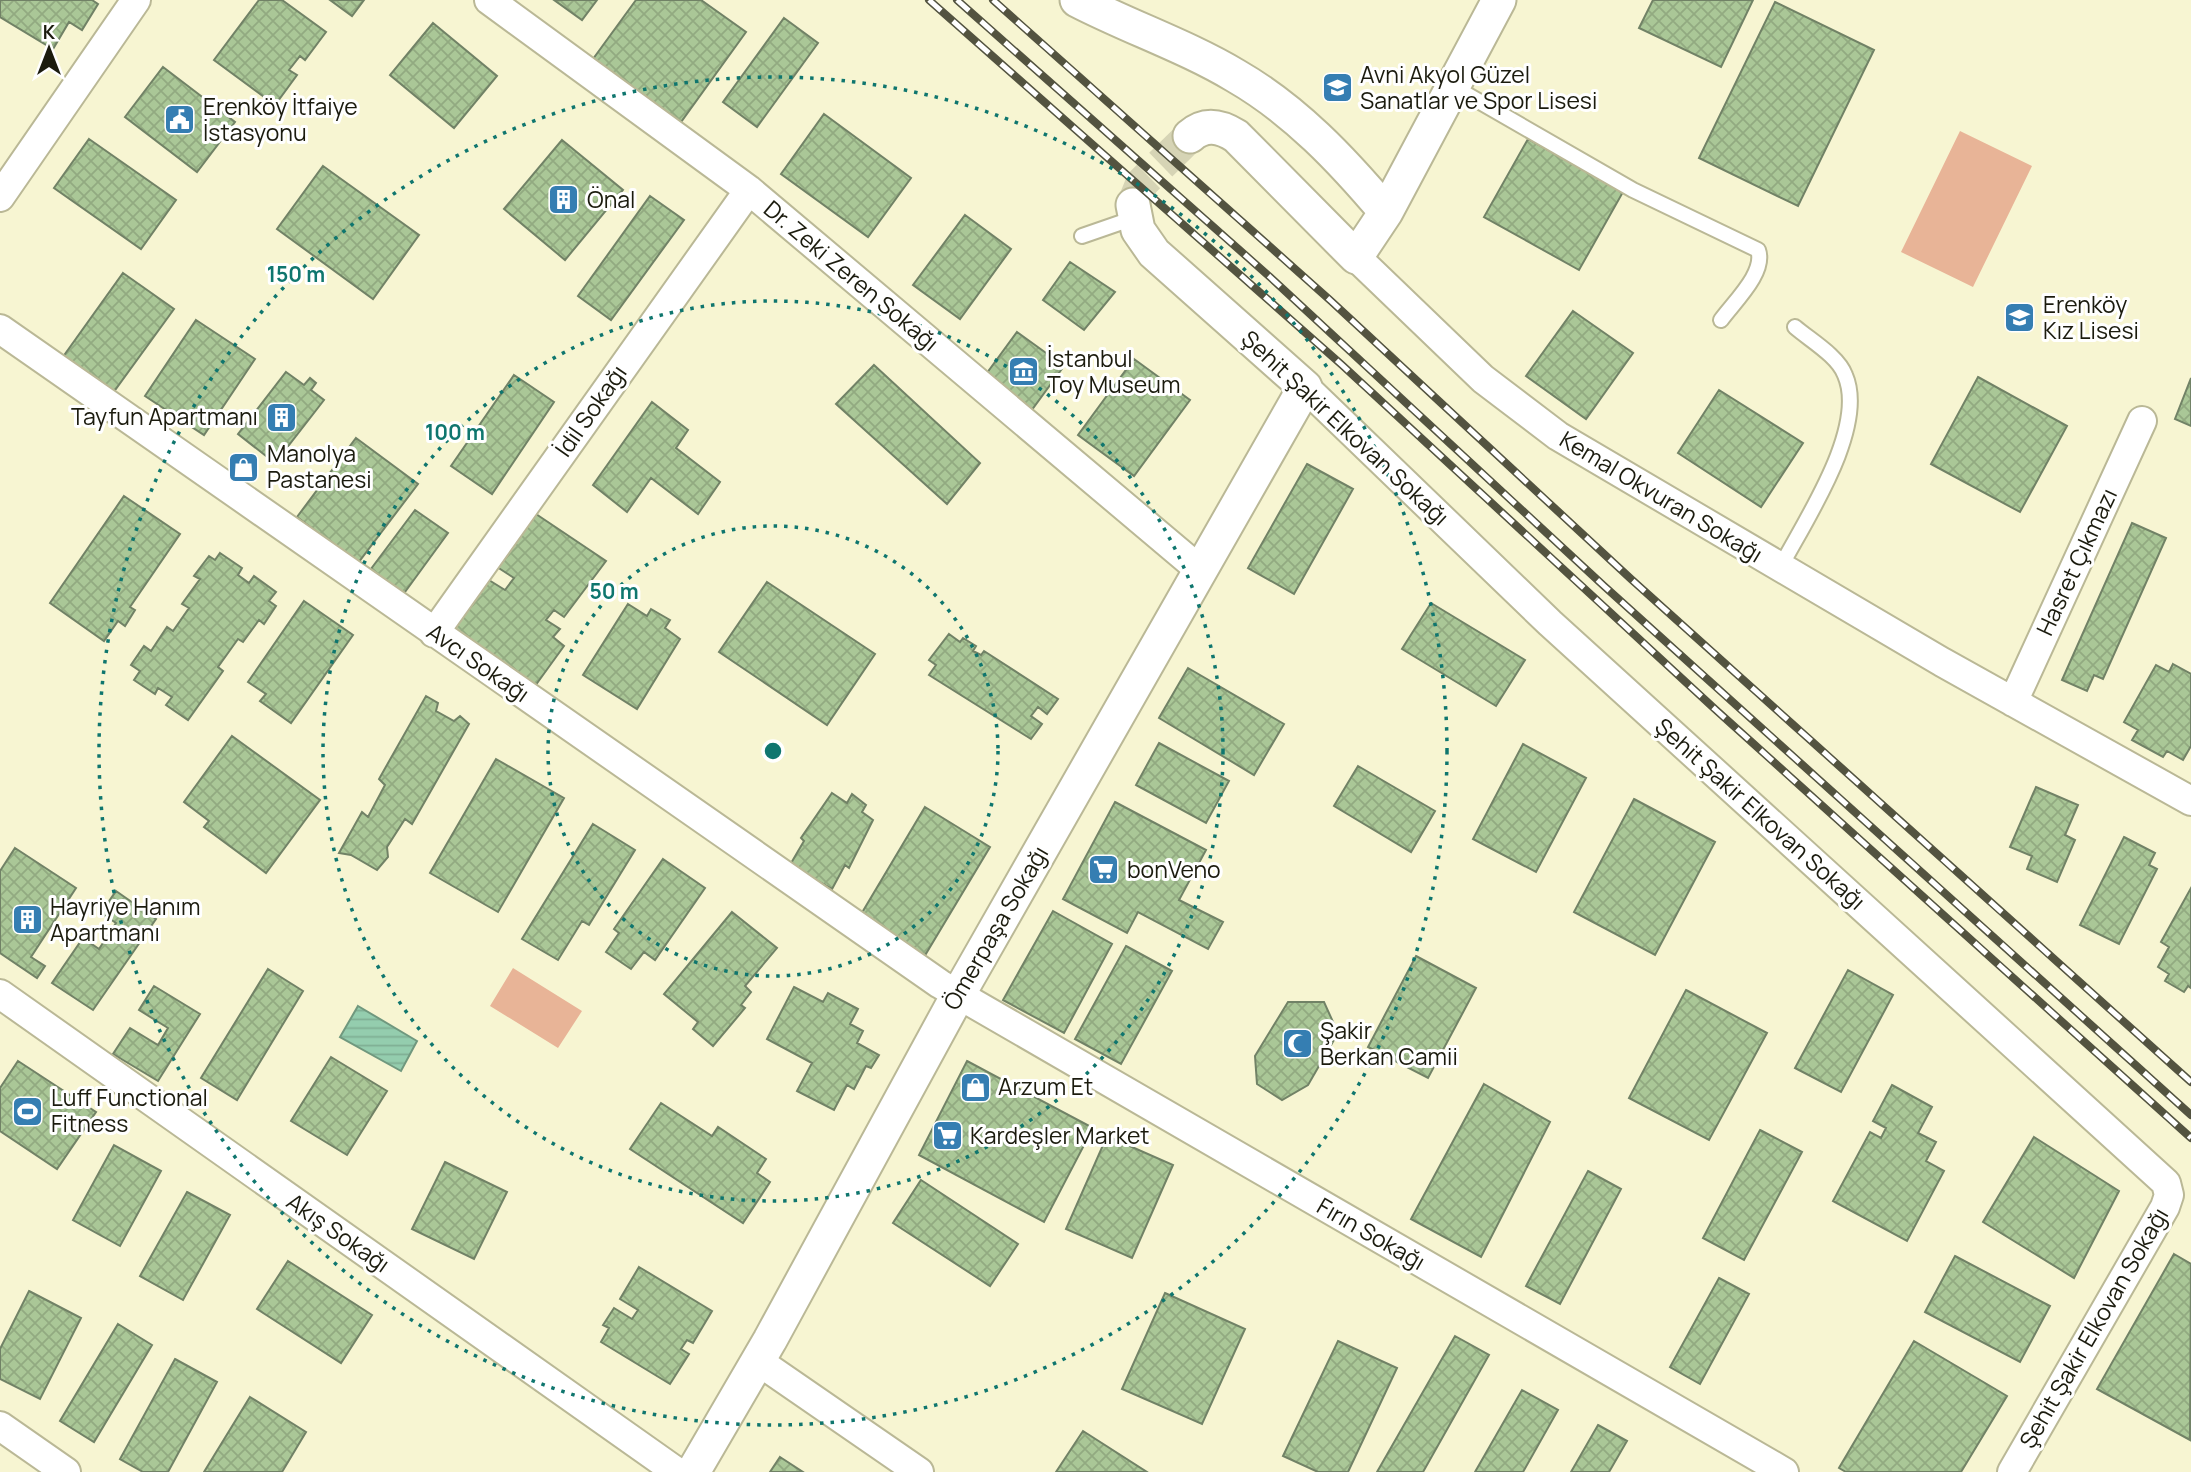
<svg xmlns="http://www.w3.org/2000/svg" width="2191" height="1472" font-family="Manrope,sans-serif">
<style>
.grass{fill:#e8b497}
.water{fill:url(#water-rules);stroke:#70987e;stroke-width:2}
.building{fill:url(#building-cross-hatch);stroke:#718266;stroke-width:2}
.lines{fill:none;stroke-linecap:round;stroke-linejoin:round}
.tertiary-tunnel{stroke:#d6d4b5;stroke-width:33;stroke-dasharray:33 17;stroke-linecap:butt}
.service-casing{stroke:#bab896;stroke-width:18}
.minor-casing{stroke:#bab896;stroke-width:32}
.tertiary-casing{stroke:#bab896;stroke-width:37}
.service{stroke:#fff;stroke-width:14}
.minor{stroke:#fff;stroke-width:28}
.tertiary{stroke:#fff;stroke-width:33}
.rail-casing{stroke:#535340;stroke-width:8}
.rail{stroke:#fff;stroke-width:5;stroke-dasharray:16;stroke-linecap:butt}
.ring{fill:none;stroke:#0f766e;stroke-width:3.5;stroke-dasharray:3.5 7}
.labels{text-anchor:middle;stroke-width:6;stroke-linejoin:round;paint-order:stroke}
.poi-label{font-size:23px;fill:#1b1b0e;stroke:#fff;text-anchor:start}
.street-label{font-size:23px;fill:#1b1b0e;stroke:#fff}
.centre{fill:#0f766e;stroke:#fff;stroke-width:3.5}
.ring-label{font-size:21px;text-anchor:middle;font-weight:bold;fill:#0f766e;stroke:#fff;stroke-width:6;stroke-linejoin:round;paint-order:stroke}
</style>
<defs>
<pattern id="water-rules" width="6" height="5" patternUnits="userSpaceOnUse" patternTransform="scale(1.75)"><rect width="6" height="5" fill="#94cdae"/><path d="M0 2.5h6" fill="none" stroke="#7faf94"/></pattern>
<pattern id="building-cross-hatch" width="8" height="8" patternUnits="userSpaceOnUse" patternTransform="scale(1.75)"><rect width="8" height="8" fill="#aac797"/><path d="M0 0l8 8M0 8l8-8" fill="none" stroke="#92aa81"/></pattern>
</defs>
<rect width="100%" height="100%" fill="#f7f5d2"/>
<!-- grass -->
<path class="grass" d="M1960,131l72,35 -59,121 -72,-35z
M513,968l69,43 -24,37 -68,-42z"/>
<!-- water -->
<path class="water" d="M358,1006l59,35 -16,30 -61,-34z"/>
<!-- building -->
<path class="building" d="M0,0h92l6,4 -16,26 -13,-8 -16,27 -53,-32z
M259,0h23l44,32 -21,28 -5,-4 -11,14 8,5 -22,30 -61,-45z
M330,0h34l-12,16z
M554,0h43l-15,20z
M636,0h65l45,32 -65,90 -88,-63z
M1653,0h100l-32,67 -82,-39z
M1775,2l99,48 -76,156 -99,-48z
M784,18l34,25 -61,84 -34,-25z
M433,23l64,53 -43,52 -64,-53z
M163,67l72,55 -38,50 -72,-55z
M824,114l87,64 -43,59 -87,-63z
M89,139l87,61 -35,49 -87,-61z
M1528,139l95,53 -44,78 -95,-53z
M562,140l61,50 -58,70 -61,-51z
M323,166l96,69 -46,64 -96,-70z
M650,196l34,24 -73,100 -33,-24z
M965,215l46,34 -51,70 -47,-34z
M1070,262l45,30 -31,38 -41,-30z
M123,273l51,36 -64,88 -50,-36z
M1573,311l60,42 -47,66 -60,-43z
M196,320l59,39 -51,76 -59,-39z
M1017,332l47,34 -33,45 -47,-34z
M1134,359l56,41 -56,76 -56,-41z
M874,365l106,98 -33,41 -111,-100z
M286,372l18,13 6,-7 6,5 -5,7 13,10 -49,63 -37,-29z
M514,375l40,27 -62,92 -41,-28z
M1978,377l89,49 -47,86 -89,-48z
M2191,378v48l-16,-7z
M1719,390l84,53 -42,64 -83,-54z
M652,402l36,28 -12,18 44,34 -22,32 -47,-36 -24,34 -34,-27z
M356,438l62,46 -60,79 -61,-46z
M1307,464l46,25 -59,105 -46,-26z
M124,496l56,38 -50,73 5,3 -10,16 -7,-5 -14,20 -54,-38z
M415,510l33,23 -51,70 -35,-22z
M530,510l76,51 -42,56 -10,-7 -8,10 14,9 -7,8 11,9 -34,47 -89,-60 43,-56 21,13 9,-12 -23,-15z
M2132,523l34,15 -63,141 -9,-4 -7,16 -25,-11z
M220,553l22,15 -4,7 11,8 5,-7 22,16 -7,9 7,5 -12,18 -5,-4 -16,22 -5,-3 -20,28 5,4 -35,49 -22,-15 6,-8 -14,-9 -3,6 -21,-14 6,-9 -9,-6 13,-19 7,5 16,-24 6,4 16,-23 -7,-4 18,-25 -6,-3 15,-20 6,4z
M767,582l108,72 -48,71 -108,-73z
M304,601l49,34 -62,88 -31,-22 6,-7 -18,-12z
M1431,603l94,57 -29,46 -94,-57z
M628,604l19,12 4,-7 19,11 -5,8 15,11 -43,70 -54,-34z
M949,634l11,8 3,-4 13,8 -3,5 8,4 3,-4 74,48 -11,15 -9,-7 -7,9 11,8 -11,15 -102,-64 7,-10 -7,-5z
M2173,664l18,10v72l-8,14 -16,-9 -4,6 -31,-17 6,-10 -14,-8 32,-57 13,7z
M1188,668l96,56 -30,51 -95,-57z
M426,696l12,7 -2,8 18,10 6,-5 9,8 -57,100 -7,-5 -18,28 1,10 -11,13 -26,-15 -12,-2 23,-41 6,5 17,-32 -6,-6z
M232,736l88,64 -54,73 -62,-46 5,-6 -25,-19z
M1159,743l70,38 -23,42 -70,-38z
M1523,744l63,34 -50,94 -63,-33z
M496,759l68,39 -66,114 -68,-39z
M1358,766l77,45 -24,41 -77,-46z
M2036,787l42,18 -13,30 10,5 -18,42 -30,-13 5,-13 -22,-9z
M832,793l15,10 5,-9 14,11 -4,7 11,8 -24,48 -4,-3 -13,24 -42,-24 14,-24 -3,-3z
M1634,799l81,43 -60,113 -81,-43z
M1115,802l91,48 -27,50 44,22 -15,27 -70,-37 -11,21 -64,-34z
M925,807l65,40 -66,110 -64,-41z
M593,824l42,26 -46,75 -7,-4 -24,39 -36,-21z
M2124,837l31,16 -6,12 8,4 -38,75 -39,-19z
M15,848l61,40 -45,69 14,9 -8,12 -37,-25v-82z
M663,859l42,29 -50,72 -11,-8 -13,17 -25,-17 13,-19 -5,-4z
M2191,888v100l-3,-2 -4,6 -19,-11 4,-7 -11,-7 11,-20 -8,-5z
M116,891l40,28 -63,91 -41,-27 31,-45 16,11 17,-26 -15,-10z
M1053,911l59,33 -48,89 -61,-33z
M732,912l45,36 -32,38 6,6 -10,13 4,3 -32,38 -20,-17 5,-7 -34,-28z
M1126,946l46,25 -51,93 -46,-25z
M1416,956l60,32 -48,90 -60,-31z
M268,969l35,22 -66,109 -36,-22z
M1848,970l45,25 -52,97 -46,-24z
M154,986l46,28 -42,67 -45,-27 17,-26 28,17 10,-17 -29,-18z
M794,987l29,15 5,-9 30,16 -8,15 13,7 -6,12 22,12 -8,13 -5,-2 -12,23 -7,-4 -13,25 -37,-19 15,-28 -45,-24z
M1686,990l81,43 -58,107 -80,-42z
M1288,1002h36l14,31 -30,52 -26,15 -25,-16 -2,-28z
M331,1057l56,34 -40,64 -56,-34z
M18,1061l78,51 -39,57 -57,-38v-43z
M967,1061l126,67 -49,94 -125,-67z
M1484,1084l66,38 -69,135 -70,-38z
M1892,1085l40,22 -14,26 18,9 -10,19 18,10 -37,70 -74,-40 37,-69 11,6 5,-10 -13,-7z
M661,1103l51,33 6,-9 48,32 -9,14 13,9 -27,41 -113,-74z
M1760,1130l42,22 -58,108 -41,-22z
M1107,1136l66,29 -41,93 -66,-29z
M2034,1137l85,54 -45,87 -91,-56z
M114,1145l47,26 -41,75 -47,-26z
M445,1162l62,30 -33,67 -62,-30z
M1588,1171l33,18 -61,115 -34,-18z
M921,1180l97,64 -28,42 -97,-63z
M187,1192l43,23 -47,85 -43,-24z
M2174,1254l17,10 -1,176 -93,-51z
M1955,1256l95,50 -30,56 -95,-50z
M288,1261l84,54 -31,48 -84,-54z
M639,1267l73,44 -19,32 -6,-3 -6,9 8,5 -19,30 -69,-42 8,-14 -6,-3 11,-17 18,11 6,-9 -18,-11z
M1719,1278l30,16 -49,90 -30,-17z
M29,1291l52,27 -41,81 -40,-20v-30z
M1165,1293l80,36 -43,95 -80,-35z
M118,1324l34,21 -58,97 -34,-21z
M1455,1336l34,19 -66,117h-46z
M1338,1341l59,27 -49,104h-30l-35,-16z
M1914,1341l93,55 -46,76h-115l-7,-4z
M175,1359l42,23 -49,90h-25l-23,-13z
M1522,1390l36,20 -35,62h-48z
M250,1397l56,35 -24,40h-78z
M1598,1425l29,16 -18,31h-38z
M1083,1431l64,41h-91z
M780,1457l23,15h-33z"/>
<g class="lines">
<!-- tertiary-tunnel -->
<path class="tertiary-tunnel" d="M1133,205l9,-22 48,-47"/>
<defs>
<path id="service" d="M1454,87l179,103 125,60c8,22 -23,51 -37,70
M1082,236l52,-18
M1780,568c24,-46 88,-140 65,-193 -7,-19 -35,-35 -50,-48"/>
<path id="minor" d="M489,0l260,190 451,380
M0,197l136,-197
M1356,257l127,122 75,57 384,226 249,139
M0,329l940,655 844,488
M1305,387l245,236 616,560 3,12 -4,12 -153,265
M434,633l315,-443
M2013,702l129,-281
M0,994l677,478
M758,1361l161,111
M0,1426l66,46"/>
<path id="tertiary" d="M1077,0c52,27 109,46 159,76 59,34 106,84 150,136
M1190,136c15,-13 30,-10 46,0l120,121 30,-45 113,-212
M693,1472l77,-132 188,-345 347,-608 -151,-134 -16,-23 -5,-25"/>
</defs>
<!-- service casing -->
<use href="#service" class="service-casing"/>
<!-- minor casing -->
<use href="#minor" class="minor-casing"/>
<!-- tertiary casing -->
<use href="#tertiary" class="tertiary-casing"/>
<!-- service -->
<use href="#service" class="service"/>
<!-- minor -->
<use href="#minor" class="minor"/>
<!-- tertiary -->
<use href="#tertiary" class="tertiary"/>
<defs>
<path id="rail" d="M929,0l413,365 374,345 475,428
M957,0l313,277 334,309 587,529
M993,0l338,301 300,278 560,503"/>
</defs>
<!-- rail casing -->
<use href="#rail" class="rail-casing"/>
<!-- rail -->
<use href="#rail" class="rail"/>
</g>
<!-- distance rings -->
<g class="ring">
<circle cx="773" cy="751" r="225"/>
<circle cx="773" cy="751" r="450"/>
<circle cx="773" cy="751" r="674"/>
</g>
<!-- icons -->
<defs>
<symbol id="school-square" viewBox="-11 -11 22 22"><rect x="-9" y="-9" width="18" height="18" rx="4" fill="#357eb2" stroke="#fff"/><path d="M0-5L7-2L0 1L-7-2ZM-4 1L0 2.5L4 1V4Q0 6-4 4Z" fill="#fff"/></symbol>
<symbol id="civic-square" viewBox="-11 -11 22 22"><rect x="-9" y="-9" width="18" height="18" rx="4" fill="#357eb2" stroke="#fff"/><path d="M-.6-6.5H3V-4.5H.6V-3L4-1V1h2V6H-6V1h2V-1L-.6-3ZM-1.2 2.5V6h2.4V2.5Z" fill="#fff"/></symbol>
<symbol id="building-square" viewBox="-11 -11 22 22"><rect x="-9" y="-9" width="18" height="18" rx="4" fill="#357eb2" stroke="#fff"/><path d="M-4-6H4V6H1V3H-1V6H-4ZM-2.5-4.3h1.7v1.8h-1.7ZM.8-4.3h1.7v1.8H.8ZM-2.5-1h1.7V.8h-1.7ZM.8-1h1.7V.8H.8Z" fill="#fff"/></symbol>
<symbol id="museum-square" viewBox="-11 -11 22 22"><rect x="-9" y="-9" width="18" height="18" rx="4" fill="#357eb2" stroke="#fff"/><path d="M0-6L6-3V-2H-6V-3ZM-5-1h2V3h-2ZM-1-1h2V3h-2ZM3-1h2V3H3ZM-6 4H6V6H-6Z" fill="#fff"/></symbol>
<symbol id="shop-square" viewBox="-11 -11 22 22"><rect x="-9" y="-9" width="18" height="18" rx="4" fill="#357eb2" stroke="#fff"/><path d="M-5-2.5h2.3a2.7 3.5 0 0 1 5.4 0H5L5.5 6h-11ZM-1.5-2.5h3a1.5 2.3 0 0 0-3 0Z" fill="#fff"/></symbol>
<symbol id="supermarket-square" viewBox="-11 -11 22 22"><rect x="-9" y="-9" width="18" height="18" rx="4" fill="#357eb2" stroke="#fff"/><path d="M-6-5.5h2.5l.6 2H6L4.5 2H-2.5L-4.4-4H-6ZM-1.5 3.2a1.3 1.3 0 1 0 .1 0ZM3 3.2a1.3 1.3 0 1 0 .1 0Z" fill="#fff"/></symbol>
<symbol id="mosque-square" viewBox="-11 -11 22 22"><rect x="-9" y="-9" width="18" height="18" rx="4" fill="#357eb2" stroke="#fff"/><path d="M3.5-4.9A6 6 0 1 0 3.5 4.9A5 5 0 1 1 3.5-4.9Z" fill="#fff"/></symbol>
<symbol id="stadium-square" viewBox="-11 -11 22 22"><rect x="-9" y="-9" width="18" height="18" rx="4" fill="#357eb2" stroke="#fff"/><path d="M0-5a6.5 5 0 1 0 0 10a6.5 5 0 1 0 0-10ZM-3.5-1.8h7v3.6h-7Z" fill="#fff"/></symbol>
</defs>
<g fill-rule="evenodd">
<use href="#school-square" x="1320" y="70" width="35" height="35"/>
<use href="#civic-square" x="162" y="102" width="35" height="35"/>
<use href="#building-square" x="546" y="182" width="35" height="35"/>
<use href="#school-square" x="2002" y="300" width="35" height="35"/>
<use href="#museum-square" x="1006" y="354" width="35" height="35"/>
<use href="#building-square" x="264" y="400" width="35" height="35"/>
<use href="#shop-square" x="226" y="450" width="35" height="35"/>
<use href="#supermarket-square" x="1086" y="852" width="35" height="35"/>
<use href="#building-square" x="10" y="902" width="35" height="35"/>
<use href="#mosque-square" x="1280" y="1026" width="35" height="35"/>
<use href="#shop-square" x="958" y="1070" width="35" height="35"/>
<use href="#stadium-square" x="10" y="1094" width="35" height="35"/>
<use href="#supermarket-square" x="930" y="1118" width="35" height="35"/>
</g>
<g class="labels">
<!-- poi labels -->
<g class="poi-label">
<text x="1360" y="83">Avni Akyol Güzel<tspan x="1360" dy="26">Sanatlar ve Spor Lisesi</tspan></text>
<text x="203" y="115">Erenköy İtfaiye<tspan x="203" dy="26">İstasyonu</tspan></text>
<text x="587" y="208">Önal</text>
<text x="2043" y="313">Erenköy<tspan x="2043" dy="26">Kız Lisesi</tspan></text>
<text x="1047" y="367">İstanbul<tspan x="1047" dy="26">Toy Museum</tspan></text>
<text x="258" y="425" text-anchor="end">Tayfun Apartmanı</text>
<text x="267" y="462">Manolya<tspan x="267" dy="26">Pastanesi</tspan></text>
<text x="1127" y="878">bonVeno</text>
<text x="50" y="915">Hayriye Hanım<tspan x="50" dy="26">Apartmanı</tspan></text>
<text x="1320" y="1039">Şakir<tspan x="1320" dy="26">Berkan Camii</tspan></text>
<text x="998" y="1095">Arzum Et</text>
<text x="51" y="1106">Luff Functional<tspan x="51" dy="26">Fitness</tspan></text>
<text x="970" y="1144">Kardeşler Market</text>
</g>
<!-- street labels -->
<g class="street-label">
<text transform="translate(851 276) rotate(40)" y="8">Dr. Zeki Zeren Sokağı</text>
<text transform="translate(591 411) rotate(-55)" y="8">İdil Sokağı</text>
<text transform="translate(1345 428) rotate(43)" y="8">Şehit Şakir Elkovan Sokağı</text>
<text transform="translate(1661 497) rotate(31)" y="8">Kemal Okvuran Sokağı</text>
<text transform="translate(2077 562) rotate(-65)" y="8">Hasret Çıkmazı</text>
<text transform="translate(478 663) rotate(35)" y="8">Avcı Sokağı</text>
<text transform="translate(1760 814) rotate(42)" y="8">Şehit Şakir Elkovan Sokağı</text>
<text transform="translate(996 928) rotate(-60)" y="8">Ömerpaşa Sokağı</text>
<text transform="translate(338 1233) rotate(35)" y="8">Akış Sokağı</text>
<text transform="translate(1371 1234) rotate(30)" y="8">Fırın Sokağı</text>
<text transform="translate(2094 1328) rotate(-60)" y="8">Şehit Şakir Elkovan Sokağı</text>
</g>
</g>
<circle cx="773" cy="751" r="10" class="centre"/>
<g class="ring-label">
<text x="296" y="282">150 m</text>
<text x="455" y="440">100 m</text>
<text x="614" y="599">50 m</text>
</g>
<!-- north arrow -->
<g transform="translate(49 49)" stroke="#ffffff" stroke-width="5" paint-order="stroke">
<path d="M0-5L12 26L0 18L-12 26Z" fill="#1b1b0e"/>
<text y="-10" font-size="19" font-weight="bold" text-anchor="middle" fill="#1b1b0e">K</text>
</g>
</svg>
